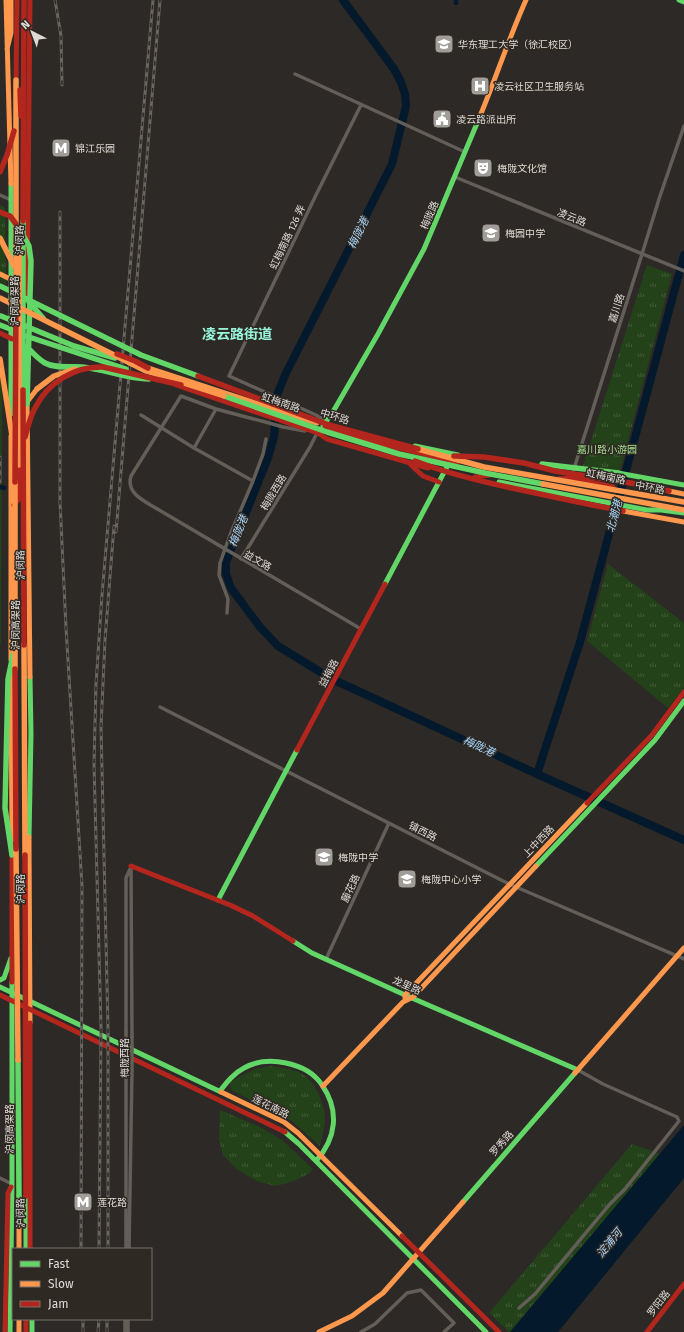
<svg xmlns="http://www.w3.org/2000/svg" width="684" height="1332" font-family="'Fira Sans','Noto Sans SC',sans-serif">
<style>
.grass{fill:url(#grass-tufts)}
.water{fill:#04192b}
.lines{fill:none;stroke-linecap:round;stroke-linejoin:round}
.canal{stroke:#04192b;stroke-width:4.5}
.river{stroke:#04192b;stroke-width:8}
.street{stroke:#645e59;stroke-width:3.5}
.fast{stroke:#63d668;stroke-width:5}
.slow{stroke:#ff974d;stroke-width:5}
.jam{stroke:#b3261e;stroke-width:5}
.rail-casing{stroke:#696561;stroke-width:3}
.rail{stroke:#2f2923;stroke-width:1.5;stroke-dasharray:4.5;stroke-linecap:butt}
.street-bridge{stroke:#645e59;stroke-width:3.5}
.fast-bridge{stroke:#63d668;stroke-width:5.5}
.slow-bridge{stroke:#ff974d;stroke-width:5.5}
.jam-bridge{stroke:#b3261e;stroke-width:5.5}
.labels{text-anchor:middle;stroke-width:3;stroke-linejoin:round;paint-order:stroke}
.poi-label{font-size:10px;fill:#dedbd7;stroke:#2f2923;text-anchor:start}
.street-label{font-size:10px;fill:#dedbd7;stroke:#2f2923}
.park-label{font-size:10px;fill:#a5df93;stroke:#2f2923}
.water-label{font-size:11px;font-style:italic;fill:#a7d6fb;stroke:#2f2923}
.district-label{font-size:14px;font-weight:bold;fill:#97f7dc;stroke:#2f2923}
</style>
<defs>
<pattern id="grass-tufts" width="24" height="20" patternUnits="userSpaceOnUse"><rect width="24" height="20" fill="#244219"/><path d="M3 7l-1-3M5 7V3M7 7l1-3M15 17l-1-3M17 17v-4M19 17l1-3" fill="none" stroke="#435d3a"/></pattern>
</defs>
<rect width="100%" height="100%" fill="#2c2926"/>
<!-- grass -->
<path class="grass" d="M0,205l5,3 1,76 -6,-3z
M647,265l25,9 -52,197 -37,-5z
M0,374l2,3 -1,266 -1,2z
M608,564l76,59v64l-16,21 -81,-67z
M271,1066c25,4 38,5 49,31 2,6 5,14 5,21 0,9 -3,19 -5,28l-28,-25 -61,-31 -1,-8 25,-13z
M220,1110l40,17 22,13 31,29 -5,5 -14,7 -18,5 -17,-4 -13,-7 -11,-7 -12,-13 -4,-15z
M632,1144l28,10 -150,178h-1l-20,-19z"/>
<!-- water -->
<path class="water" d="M684,1125v53l-126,154h-48z"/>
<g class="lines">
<!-- canal -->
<path class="canal" d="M456,0v3
M0,487l4,1"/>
<!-- river -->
<path class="river" d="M343,0l51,69 7,13 4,12 1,12 -14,58 -107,211 -8,20 -3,42 -6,21 -42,104v12l5,14 29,39 18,19 52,32 207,96 147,66
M537,774l43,-132 104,-387"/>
<!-- street -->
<path class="street" d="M295,74l170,78
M455,177l229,94
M0,195l11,5
M141,415l53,33 59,33
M325,421l-9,-6 -87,-39 87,-181 45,-90
M305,431l-22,-4 -14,-4 -53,-14 -35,-13 -50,80c-5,16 11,24 23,31l207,122
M194,448l22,-39
M572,475l70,-221 18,-58 24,-70
M241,559l69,-112 7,-14
M227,613l1,-14 -9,-24 1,-12 10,-28 23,-54 10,-27 3,-15
M160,707l349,177 175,75
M131,866l1,171
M326,959l63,-136
M126,1032v-154l4,-9
M0,1178l12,6
M126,1249v-175
M129,1249l3,-178
M519,1308l16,-14 74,-89 16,-16 54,-68 -2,-4 -74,-33 -25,-14
M125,1332v-13
M128,1332v-13
M361,1332l14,-8 32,-31 14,-3 33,33 -10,9"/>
<!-- fast -->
<path class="fast" d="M679,0l5,2
M11,184v230
M323,426l11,-16 44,-76 46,-85 54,-128
M415,446l43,9
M618,473l66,12
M499,482l148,28h14l23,3
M385,584l64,-121
M29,837l2,-103 -1,-57
M536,866l119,-126 29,-39
M218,900l79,-150
M293,941l19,12 93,42 173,75
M0,980l4,-2 7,-20
M0,987l221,105
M220,1091c7,-9 14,-18 24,-23 23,-13 63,-6 78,17 18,26 14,54 -6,76
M285,1132l14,12 187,188
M26,1196v53
M463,1202l112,-129
M32,1319v13
M10,1332l2,-148v-202"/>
<!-- slow -->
<path class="slow" d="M6,0l5,184
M7,49l4,-16v-33
M478,121c17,-40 30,-81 48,-121
M0,274l12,6
M148,368l169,55
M27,399l3,278
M27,402l10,-13
M11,436v224
M669,491l15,3
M623,511l61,11
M11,670l1,170
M29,837l1,186
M405,998v-3l182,-192
M575,1073l109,-125
M323,1086l80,-84 10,-5 123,-131
M221,1092l63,30 14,11 104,103
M19,1196v53
M19,1319v13
M319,1332l33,-16 31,-23 80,-91"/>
<!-- jam -->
<path class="jam" d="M16,80l1,-80
M27,299l3,-299
M0,333l12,6
M176,385l142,48 9,6 101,29
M325,426l45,15 87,21
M411,465l12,11 16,6
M475,477l15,-2
M558,479l13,-1 42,9
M14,505l5,-6v-34
M297,750l88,-166
M587,803l65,-68 32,-43
M12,850v132
M131,866l99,39 23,11 40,25
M0,995l285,137
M30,1023v226
M402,1236l97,96
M26,1319v13
M5,1332l3,-139 3,-6
M647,1332l37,-48"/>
<defs>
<path id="rail" d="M55,0l6,36 1,49
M60,212v290l6,126 16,258 -1,363
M0,457v25
M116,532l44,-532
M99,1249l2,-221 -7,-264 2,-80 6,-89 51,-595
M108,1249v-221l-7,-301 4,-87 9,-114
M83,1332v-13
M98,1332l1,-13
M107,1332v-13"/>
</defs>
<!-- rail casing -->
<use href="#rail" class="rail-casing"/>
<!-- rail -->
<use href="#rail" class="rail"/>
<!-- street-bridge -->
<path class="street-bridge" d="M132,1037v34
M126,1074v-42"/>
<!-- fast-bridge -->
<path class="fast-bridge" d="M23,221v169
M23,235l6,11 2,15 -4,143
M0,286l141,69 57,21
M29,302l14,16
M1,316l73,30 41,12
M0,325l18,7
M26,336l100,33
M27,347c6,6 11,12 18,16 11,6 25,3 37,4 23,2 44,12 67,12
M224,396l103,36 72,22 86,19 58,11
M542,464l76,9
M12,855l-7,-47 3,-129 5,-24
M18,1060l1,136"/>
<!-- slow-bridge -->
<path class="slow-bridge" d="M0,238l14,28
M19,246v219
M16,297v-217
M0,298l146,73 78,25
M0,359l13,83
M37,389l17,-13 21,-7
M418,449l66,18 200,35
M543,484l141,26
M24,645l1,210
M15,669v-187
M16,849l2,211"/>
<!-- jam-bridge -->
<path class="jam-bridge" d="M20,90l1,26
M0,172l7,-17 7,-24
M0,212l10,4 6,8
M23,221l1,-221
M117,354l18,7 13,7
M198,376l131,49 89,24
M23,390l1,255
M25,437c3,-10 5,-20 10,-29 13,-26 40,-42 68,-41l78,18
M454,456l30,1 40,6 31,8 88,14 26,6
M415,461c31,12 64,20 97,27 37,8 74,16 111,23
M15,482l1,-185
M15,669l1,180
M25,855l1,341"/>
</g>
<!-- icons -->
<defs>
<symbol id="university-square" viewBox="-11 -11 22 22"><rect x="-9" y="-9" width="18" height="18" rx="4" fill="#a09d99" stroke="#2f2923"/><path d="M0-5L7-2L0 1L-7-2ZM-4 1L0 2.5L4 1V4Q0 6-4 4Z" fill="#fff"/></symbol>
<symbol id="hospital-square" viewBox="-11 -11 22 22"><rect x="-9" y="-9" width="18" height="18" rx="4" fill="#a09d99" stroke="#2f2923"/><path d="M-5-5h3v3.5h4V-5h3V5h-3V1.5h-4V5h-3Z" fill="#fff"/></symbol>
<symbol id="civic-square" viewBox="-11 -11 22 22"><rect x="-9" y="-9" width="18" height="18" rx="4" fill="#a09d99" stroke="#2f2923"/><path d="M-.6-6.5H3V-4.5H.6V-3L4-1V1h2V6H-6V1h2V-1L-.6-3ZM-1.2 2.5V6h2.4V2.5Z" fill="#fff"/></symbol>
<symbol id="metro-square" viewBox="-11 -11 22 22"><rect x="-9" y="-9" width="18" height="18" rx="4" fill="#a09d99" stroke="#2f2923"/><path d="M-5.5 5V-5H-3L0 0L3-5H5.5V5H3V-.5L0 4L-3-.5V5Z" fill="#fff"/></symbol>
<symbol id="theatre-square" viewBox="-11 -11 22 22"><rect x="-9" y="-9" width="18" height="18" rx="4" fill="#a09d99" stroke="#2f2923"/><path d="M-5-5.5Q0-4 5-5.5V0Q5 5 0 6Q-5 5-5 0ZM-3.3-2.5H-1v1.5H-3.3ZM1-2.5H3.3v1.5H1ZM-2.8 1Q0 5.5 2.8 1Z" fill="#fff"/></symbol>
<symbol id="school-square" viewBox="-11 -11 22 22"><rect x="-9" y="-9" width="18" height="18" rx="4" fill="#a09d99" stroke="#2f2923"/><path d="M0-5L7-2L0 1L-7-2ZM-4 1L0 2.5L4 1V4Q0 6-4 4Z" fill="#fff"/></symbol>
</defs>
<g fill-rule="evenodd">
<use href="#university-square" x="433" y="33" width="22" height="22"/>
<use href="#hospital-square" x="469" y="75" width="22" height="22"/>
<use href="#civic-square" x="431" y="108" width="22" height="22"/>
<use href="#metro-square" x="50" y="137" width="22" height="22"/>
<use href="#theatre-square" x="472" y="157" width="22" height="22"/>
<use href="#school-square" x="480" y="222" width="22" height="22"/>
<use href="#school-square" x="313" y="846" width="22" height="22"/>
<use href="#school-square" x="396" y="868" width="22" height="22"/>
<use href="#metro-square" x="72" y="1191" width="22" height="22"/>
</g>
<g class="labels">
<!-- poi labels -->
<g class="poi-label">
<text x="458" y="48">华东理工大学（徐汇校区）</text>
<text x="494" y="90">凌云社区卫生服务站</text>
<text x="456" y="123">凌云路派出所</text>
<text x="75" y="152">锦江乐园</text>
<text x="497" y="172">梅陇文化馆</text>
<text x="505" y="237">梅园中学</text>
<text x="338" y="861">梅陇中学</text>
<text x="421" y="883">梅陇中心小学</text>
<text x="97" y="1206">莲花路</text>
</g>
<!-- street labels -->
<g class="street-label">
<text transform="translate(429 215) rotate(-67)" y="4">梅陇路</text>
<text transform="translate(572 217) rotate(22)" y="4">凌云路</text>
<text transform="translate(287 237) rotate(-65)" y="4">虹梅南路 126 弄</text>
<text transform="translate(19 240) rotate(-89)" y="4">沪闵路</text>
<text transform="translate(14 301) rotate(-90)" y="4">沪闵高架路</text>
<text transform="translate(616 308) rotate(-72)" y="4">嘉川路</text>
<text transform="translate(281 402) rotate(19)" y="4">虹梅南路</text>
<text transform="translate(335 416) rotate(17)" y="4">中环路</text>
<text transform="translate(606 476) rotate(12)" y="4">虹梅南路</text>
<text transform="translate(650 487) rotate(11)" y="4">中环路</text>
<text transform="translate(273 492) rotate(-59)" y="4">梅陇西路</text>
<text transform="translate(258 560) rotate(30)" y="4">益文路</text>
<text transform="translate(20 565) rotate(-91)" y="4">沪闵路</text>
<text transform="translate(15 625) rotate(-90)" y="4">沪闵高架路</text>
<text transform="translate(328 673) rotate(-62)" y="4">益梅路</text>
<text transform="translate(423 831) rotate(27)" y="4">镇西路</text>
<text transform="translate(538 841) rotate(-46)" y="4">上中西路</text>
<text transform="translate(350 888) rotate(-65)" y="4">藤花路</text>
<text transform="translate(20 889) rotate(-90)" y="4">沪闵路</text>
<text transform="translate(407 985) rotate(24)" y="4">龙里路</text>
<text transform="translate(124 1058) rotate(-90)" y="4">梅陇西路</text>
<text transform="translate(271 1106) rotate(27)" y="4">莲花南路</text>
<text transform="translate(9 1129) rotate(-90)" y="4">沪闵高架路</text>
<text transform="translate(501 1143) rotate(-48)" y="4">罗秀路</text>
<text transform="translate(20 1213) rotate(-91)" y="4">沪闵路</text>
<text transform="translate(658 1303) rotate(-52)" y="4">罗阳路</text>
</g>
<!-- park labels -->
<g class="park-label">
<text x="607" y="453">嘉川路小游园</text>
</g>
<!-- water labels -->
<g class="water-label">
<text transform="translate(358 233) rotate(-64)" y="4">梅陇港</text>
<text transform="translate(614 516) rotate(-75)" y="4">北潮港</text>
<text transform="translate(238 531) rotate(-68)" y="4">梅陇港</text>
<text transform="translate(479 746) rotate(25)" y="4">梅陇港</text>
<text transform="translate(609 1243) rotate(-50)" y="4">淀浦河</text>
</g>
<!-- district labels -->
<g class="district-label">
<text x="237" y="339">凌云路街道</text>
</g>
</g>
<!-- legend -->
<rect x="12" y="1248" width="140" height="72" fill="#2f2923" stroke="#75706b"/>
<rect x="20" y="1261" width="20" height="6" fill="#63d668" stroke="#75706b"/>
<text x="48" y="1268" font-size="12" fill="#dedbd7">Fast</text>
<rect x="20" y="1281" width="20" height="6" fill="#ff974d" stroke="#75706b"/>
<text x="48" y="1288" font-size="12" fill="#dedbd7">Slow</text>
<rect x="20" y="1301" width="20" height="6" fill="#b3261e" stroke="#75706b"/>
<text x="48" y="1308" font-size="12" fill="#dedbd7">Jam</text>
<!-- north arrow -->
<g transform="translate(32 32) rotate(318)" stroke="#2f2923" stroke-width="3" paint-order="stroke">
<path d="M0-3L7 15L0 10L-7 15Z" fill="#dedbd7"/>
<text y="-6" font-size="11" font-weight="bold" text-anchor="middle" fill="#dedbd7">N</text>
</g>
</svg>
